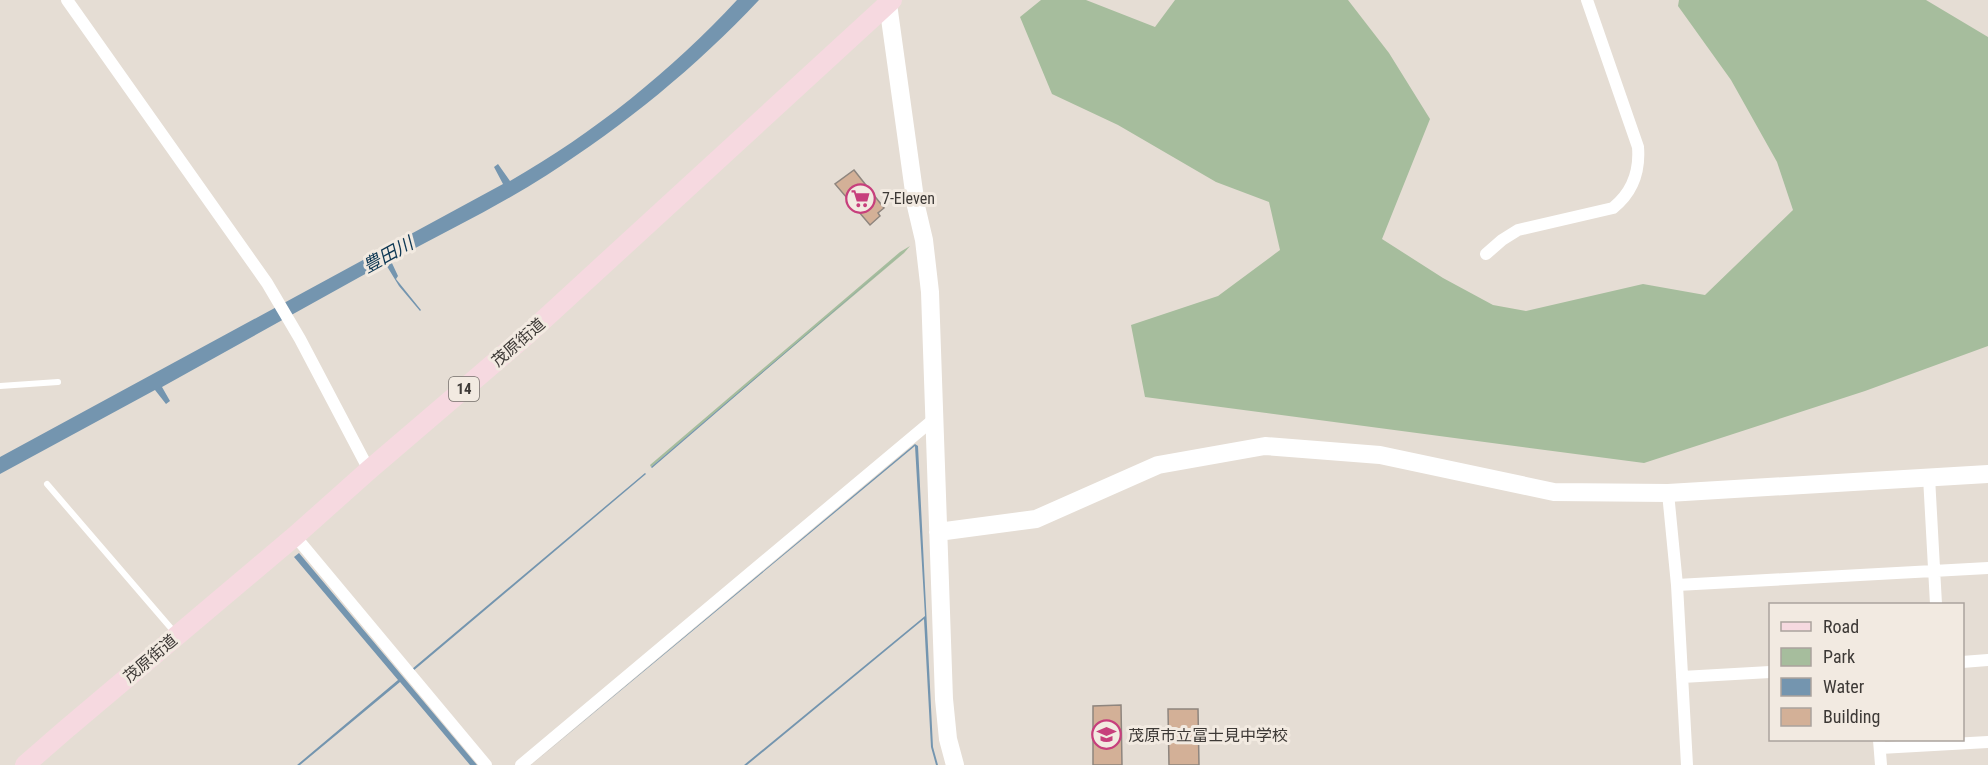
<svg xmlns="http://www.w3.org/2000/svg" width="1988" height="765" font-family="'Roboto Condensed','Noto Sans JP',sans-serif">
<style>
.green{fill:#a6bd9d}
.water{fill:#7495af}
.building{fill:#d3b097;stroke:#8e857e;stroke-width:1.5}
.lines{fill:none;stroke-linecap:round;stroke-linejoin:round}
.lane{stroke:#fff;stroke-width:6}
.street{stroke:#fff;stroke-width:12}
.secondary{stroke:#fff;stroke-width:18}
.primary{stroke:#f6d9e0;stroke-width:20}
.labels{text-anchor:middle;stroke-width:6;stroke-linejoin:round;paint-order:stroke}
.shield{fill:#f2eae1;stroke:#736e69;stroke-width:1.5}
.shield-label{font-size:15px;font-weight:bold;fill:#3d3936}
.poi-label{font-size:16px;fill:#3d3936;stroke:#f2eae1;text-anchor:start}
.street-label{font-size:16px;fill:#3d3936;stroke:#f2eae1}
.water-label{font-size:18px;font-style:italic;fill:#0e3854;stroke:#f2eae1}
</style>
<rect width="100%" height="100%" fill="#e5ddd4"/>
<!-- green -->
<path class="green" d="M1041,0h45l69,27 20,-27h173l41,53 41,66 -48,120 61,39 50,27 33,6 117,-27 62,11 88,-85 -16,-48 -46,-82 -53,-74 1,-6h247l62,37v309l-123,45 -221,72 -499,-66 -14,-72 87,-29 62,-46 -11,-48 -53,-20 -98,-57 -66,-31 -32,-77z
M910,246l-6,7 -253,214 -1,-2 250,-213z"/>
<!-- water -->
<path class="water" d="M737,0h22c-63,67 -134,125 -212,175 -50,32 -104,58 -156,86l7,15 -2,3 25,31 -1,1 -21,-25 -14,-23 -223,124 8,14 -4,3 -11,-14 -155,84v-17l503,-273 -9,-17 4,-3 12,17c84,-48 161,-110 227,-181z
M903,252l-251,216 -1,-1z
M915,444l3,2 15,301 5,18h-2l-5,-18 -7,-128 -177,146h-3l181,-149 -10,-170 -384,319z
M645,473l1,1 -233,197 -1,-2z
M299,553l178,212h-7l-70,-83 -100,83h-3l101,-85 -104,-123z"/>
<!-- building -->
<path class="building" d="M854,170l30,38 -6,5 2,3 -10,9 -35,-41z
M1121,705l1,60h-29v-59z
M1168,709h30l1,56h-30z"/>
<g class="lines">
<!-- lane -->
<path class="lane" d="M0,386l58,-4
M47,484l129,150"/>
<!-- street -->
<path class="street" d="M67,0l200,283 33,56 69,131
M1486,254l16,-14 16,-10 95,-22c20,-16 27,-36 25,-61l-51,-147
M1929,477l7,127
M1668,493l9,92 10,180
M295,536l191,229
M1677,585l311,-17
M1962,662l26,-2
M1682,677l88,-5
M1879,740l2,25
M1880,748l108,-6
M521,765l413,-346"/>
<!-- secondary -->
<path class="secondary" d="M888,4l28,202 8,34 6,52 14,407 4,40 7,26
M938,532l98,-13 122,-54 107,-19 115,9 174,37 114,1 320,-19"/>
<!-- primary -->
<path class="primary" d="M25,765l39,-34 231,-195 74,-66 159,-136 364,-334"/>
</g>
<!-- icons -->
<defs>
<symbol id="supermarket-ring" viewBox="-11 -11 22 22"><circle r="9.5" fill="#f2eae1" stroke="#c73f7c" stroke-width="1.5"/><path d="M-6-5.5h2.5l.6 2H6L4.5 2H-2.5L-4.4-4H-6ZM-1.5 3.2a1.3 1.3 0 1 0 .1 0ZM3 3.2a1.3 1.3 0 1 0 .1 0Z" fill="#c73f7c"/></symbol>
<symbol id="school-ring" viewBox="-11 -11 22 22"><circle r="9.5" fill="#f2eae1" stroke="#c73f7c" stroke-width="1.5"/><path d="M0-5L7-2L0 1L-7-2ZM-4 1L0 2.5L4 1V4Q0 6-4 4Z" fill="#c73f7c"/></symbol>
</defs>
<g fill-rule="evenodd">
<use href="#supermarket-ring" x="844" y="182" width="33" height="33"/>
<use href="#school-ring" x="1090" y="718" width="33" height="33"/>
</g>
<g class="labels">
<!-- shield labels -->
<rect class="shield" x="449" y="377" width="30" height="24" rx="4.5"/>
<g class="shield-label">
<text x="464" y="394">14</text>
</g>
<!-- poi labels -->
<g class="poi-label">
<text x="882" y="204">7-Eleven</text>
<text x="1128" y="741">茂原市立冨士見中学校</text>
</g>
<!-- street labels -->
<g class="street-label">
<text transform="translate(518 342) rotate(-41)" y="6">茂原街道</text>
<text transform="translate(150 658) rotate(-40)" y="6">茂原街道</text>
</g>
<!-- water labels -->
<g class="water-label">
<text transform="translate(388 255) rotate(-29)" y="6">豊田川</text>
</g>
</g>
<!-- legend -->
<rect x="1769" y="603" width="195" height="138" fill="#f2eae1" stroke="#aaa39d" stroke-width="1.5"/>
<rect x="1781" y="622" width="30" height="9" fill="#f6d9e0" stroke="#aaa39d" stroke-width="1.5"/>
<text x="1823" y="633" font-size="18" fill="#3d3936">Road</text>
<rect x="1781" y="648" width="30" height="18" fill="#a6bd9d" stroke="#aaa39d" stroke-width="1.5"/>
<text x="1823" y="663" font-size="18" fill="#3d3936">Park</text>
<rect x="1781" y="678" width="30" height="18" fill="#7495af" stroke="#aaa39d" stroke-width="1.5"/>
<text x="1823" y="693" font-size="18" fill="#3d3936">Water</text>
<rect x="1781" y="708" width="30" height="18" fill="#d3b097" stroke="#aaa39d" stroke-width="1.5"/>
<text x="1823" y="723" font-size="18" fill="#3d3936">Building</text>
</svg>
